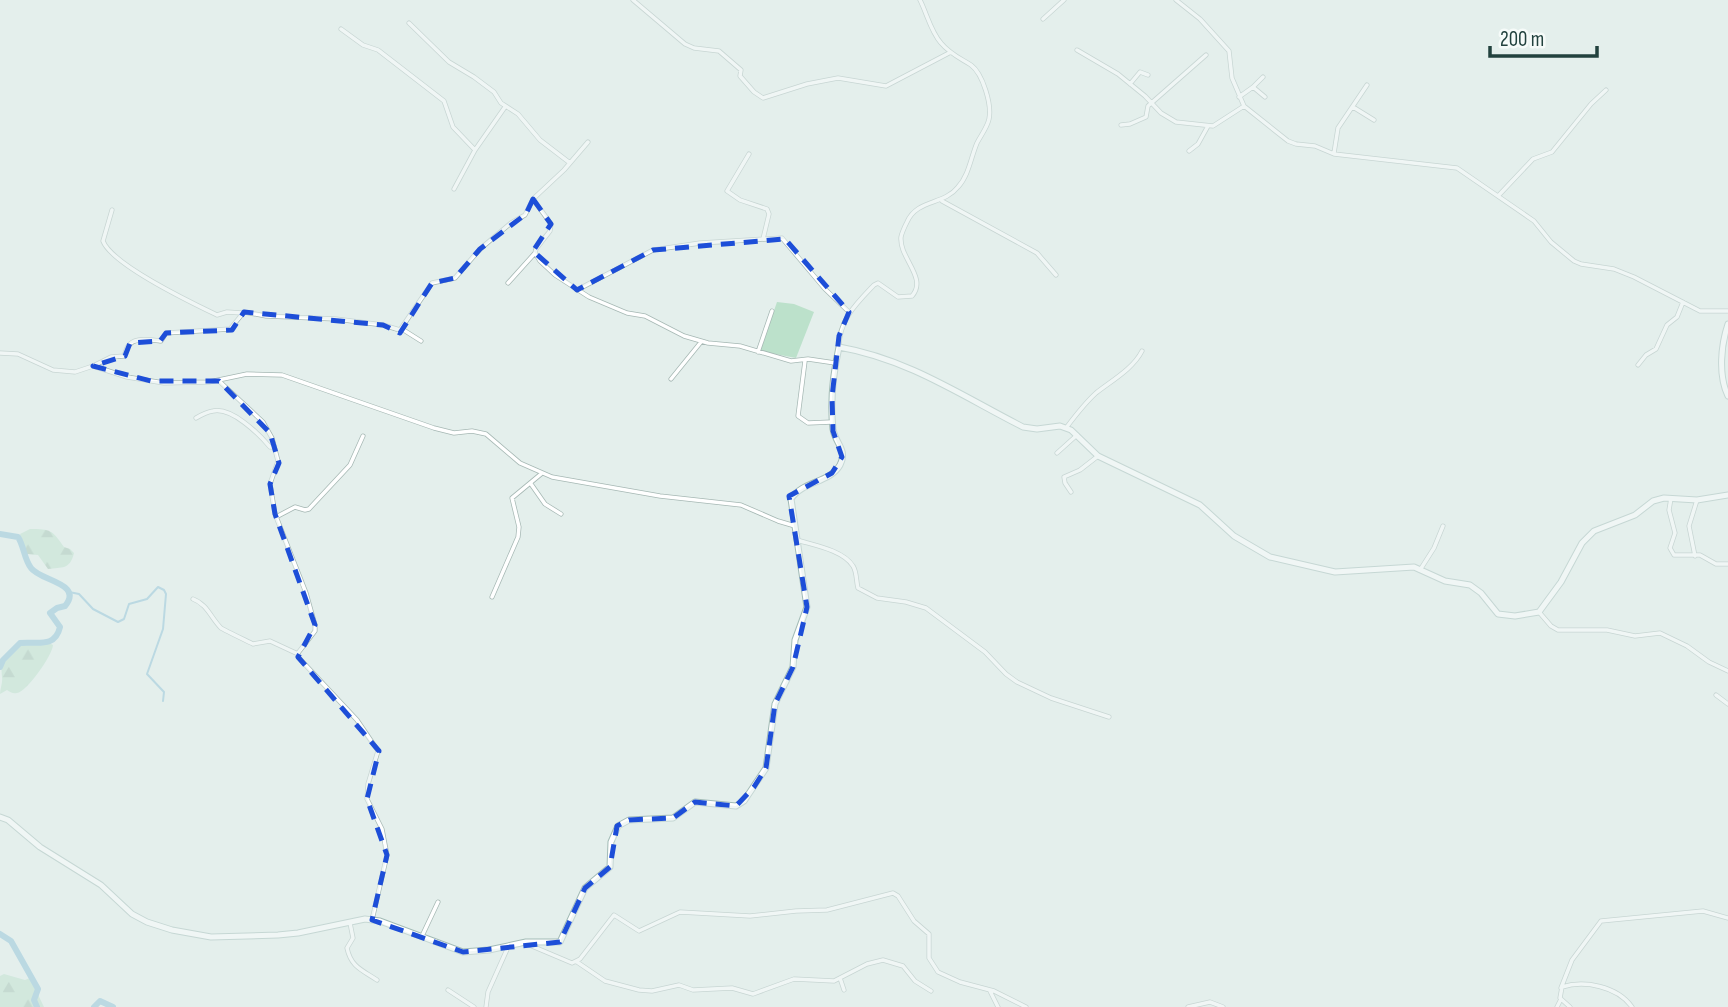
<svg xmlns="http://www.w3.org/2000/svg" width="1728" height="1007" font-family="'Sofia Sans Condensed',sans-serif">
<style>
.forest{fill:url(#forest-firs)}
.pitch{fill:#bce1cb}
.lines{fill:none;stroke-linecap:round;stroke-linejoin:round}
.stream{stroke:#8abfd6;stroke-width:2}
.river{stroke:#8abfd6;stroke-width:6}
.street-casing{stroke:#a6b8b4;stroke-width:5}
.secondary-casing{stroke:#a2bbb6;stroke-width:7}
.street{stroke:#fff;stroke-width:3.5}
.secondary{stroke:#fff;stroke-width:5}
.marked{fill:none;stroke:#1d4ed8;stroke-width:5;stroke-dasharray:14 9;stroke-linejoin:round}
</style>
<defs>
<pattern id="forest-firs" width="22" height="20" patternUnits="userSpaceOnUse" patternTransform="scale(1.75)"><rect width="22" height="20" fill="#bce1cb"/><path d="M5 1l3.5 6h-7zM16 11l3.5 6h-7z" fill="#a1c2af"/></pattern>
</defs>
<rect width="100%" height="100%" fill="#e4efec"/>
<!-- forest -->
<path class="forest" d="M30,529c21,0 22,1 34,18l6,2 4,4c-4,17 -12,14 -26,16l-10,-14 -11,-1 -7,-20z
M49,643l4,2c0,9 -26,47 -36,48 -4,1 -7,-1 -10,-3l-7,4c0,-5 3,-12 2,-17 -2,-17 2,-28 20,-33 10,-2 15,4 27,-1z
M4,974l21,6 5,-2 14,29h-44v-31z"/>
<!-- pitch -->
<path class="pitch" d="M777,302l17,2 20,8 -18,46 -36,-7z"/>
<g class="lines">
<!-- stream -->
<path class="stream" d="M69,592l10,2 14,15 25,13 6,-3 5,-15 18,-5 11,-12 6,3 2,4 -3,35 -16,45 17,18 -1,9"/>
<!-- river -->
<path class="river" d="M0,534l18,3c6,9 6,22 13,31 9,13 53,15 34,38l-8,2 -7,5 10,14c-5,22 -24,14 -40,16l-17,17 -3,7
M0,934l11,7 27,48 -4,11 3,7
M94,1007l6,-6 13,6"/>
<defs>
<path id="street" d="M633,0l52,44 9,4 25,3 22,19 -1,6 14,16 9,6 44,-14 31,-6 48,8 63,-33
M1176,0l24,19 29,32 3,27 12,28 44,35 8,3 19,2 19,8 123,14 77,53 17,21 23,19 7,3 33,5 20,8 66,34h28
M1043,19l21,-19
M409,23l40,39 25,15 20,15 7,11 17,11 22,26 30,23
M341,29l22,16 15,5 66,51 9,26 22,23
M1077,50l41,24 27,22 16,17 15,9 37,4 31,-20
M1130,84l10,-12 8,3
M1253,87l10,-10
M1239,97l14,-10 12,10
M1353,107l21,13
M1121,125l9,-1 16,-7 2,-11 58,-51
M1189,151l9,-7 10,-18
M1334,153l4,-25 29,-43
M749,154l-22,37 13,9 27,9 2,5 -6,25
M454,189l21,-39 30,-43
M1499,195l34,-36 19,-7 39,-48 15,-14
M533,199l18,25 -1,7 -14,18 -1,4 5,8 15,14 34,22 38,16 18,3 39,20 24,7 32,3 51,15 17,-2 27,4
M942,201l95,52 19,22
M112,210l-9,31c9,24 89,62 114,74l10,-3 15,1
M508,283l27,-30
M577,290l76,-40 47,-7 82,-5 43,51 24,23
M402,329l19,12
M839,347c0,-27 17,-43 35,-62l4,-2 20,14 14,-1c16,-18 -13,-38 -11,-59 1,-5 4,-11 6,-15 10,-23 37,-17 51,-35 11,-12 13,-30 19,-44 4,-8 10,-15 12,-24 3,-14 -6,-45 -18,-54 -11,-7 -21,-11 -30,-22 -10,-11 -14,-29 -21,-43
M758,352l14,-41
M0,353l18,1 35,16 22,2 18,-6 34,11 37,6 45,-1 38,-8 35,1 152,53 20,5 18,-2 14,3 34,29 32,14 108,19 81,9 37,16 17,5
M805,361l-7,55 10,7 24,-1
M1638,365l8,-10 10,-6 11,-24 10,-8 6,-15
M93,366l18,-9 13,-1c2,-4 2,-9 6,-12 6,-7 23,-4 31,-3l5,-8 64,-4 14,-17 22,4 70,3 47,6 17,5 32,-47 23,-5 25,-29 31,-26 14,-8 8,-16 31,-29 24,-28
M671,379l30,-37
M219,381l44,41 9,16 6,23 -8,23 5,30 31,79 9,32v6l-17,22v4l59,63 21,31 -10,33 -1,15 15,30 5,26 -15,65
M196,418c5,-3 11,-6 17,-7 19,-4 46,23 57,36h4
M1066,428c9,-12 19,-25 30,-35 15,-12 37,-24 46,-42
M1057,453l20,-18
M531,484l14,20 16,10
M1071,492l-6,-9 -1,-6 16,-7 18,-14
M1671,498l-2,12 6,23 -5,15 4,7h26l16,9h12
M276,517l19,-10 10,3 4,-1 41,-44 13,-29
M797,540c16,5 46,10 56,26 4,6 3,15 5,22l19,10 29,4 20,6 59,44 21,22 11,8 34,16 58,19
M1695,556l-6,-30 8,-26
M1420,570l14,-22 9,-22
M492,597l26,-60 1,-10 -7,-29 29,-24
M193,599c14,5 18,19 28,29 3,2 26,13 32,16l17,-3 28,13
M1539,612l12,14 7,4h49l28,6 25,-3 27,13 22,16 19,9
M1716,695l12,9
M350,923l3,15 -6,10c4,19 15,22 30,32
M422,936l16,-34
M527,944l45,19 8,-4 34,-44 25,16 41,-19 70,4 46,-5 31,-1 66,-17 5,3 16,25 15,13v24l9,14 22,10 34,9 32,16
M577,962l28,19 34,9 13,1 27,-6 14,5 39,-2 21,6 41,-15 40,2 33,-17 16,-4 20,6 12,15 16,10
M840,978l4,12
M1561,988l11,-28 29,-39 102,-10 25,7
M448,990l26,17
M990,991l8,16
M486,1007l2,-15 21,-47
M1188,1007l22,-5 13,5
M1557,1007l4,-8
M1570,1007l-10,-9 2,-11c22,-7 55,-1 70,20"/>
<path id="secondary" d="M1728,324c-7,21 -10,51 0,72
M0,817l8,3 32,27 61,38 31,29 15,8 25,8 39,7 67,-2 20,-2 67,-14 15,2 83,31 26,-2 37,-8h34l25,-54 25,-21 1,-25 7,-16 11,-6 44,-2 22,-16 41,4 8,-5 22,-33 9,-64 18,-37 2,-27 12,-33 -16,-108c11,-18 39,-16 49,-34 8,-15 -5,-22 -7,-36 -3,-27 0,-55 6,-82 69,12 123,49 184,80l14,2 23,-3 11,4 27,26 102,49 34,31 36,21 65,15 79,-5 31,14 25,4 11,8 17,21 17,2 24,-4 22,-30 21,-39 12,-12 41,-16 18,-14 11,-3 33,2 31,-5"/>
</defs>
<!-- street casing -->
<use href="#street" class="street-casing"/>
<!-- secondary casing -->
<use href="#secondary" class="secondary-casing"/>
<!-- street -->
<use href="#street" class="street"/>
<!-- secondary -->
<use href="#secondary" class="secondary"/>
</g>
<!-- marked area -->
<path d="M0 0H1728V1007H0ZM533,199l18,25 -18,27 44,39 76,-40 132,-11 64,73 -10,24 -7,61 1,34 9,26 -10,16 -43,23 18,111 -14,60 -18,37 -9,64 -12,19 -18,19 -41,-4 -22,16 -44,2 -12,6 -7,41 -25,21 -25,54 -97,10 -91,-32 15,-65 -20,-56 12,-48 -81,-94 17,-32 -40,-111 -5,-30 9,-21 -9,-30 -51,-52h-68l-58,-15 32,-10 5,-13 30,-2 6,-8 66,-3 12,-18 139,13 17,8 32,-50 23,-5 25,-29 46,-35z" fill="#e4efec" fill-opacity=".55" fill-rule="evenodd"/>
<path class="marked" d="M533,199l18,25 -18,27 44,39 76,-40 132,-11 64,73 -10,24 -7,61 1,34 9,26 -10,16 -43,23 18,111 -14,60 -18,37 -9,64 -12,19 -18,19 -41,-4 -22,16 -44,2 -12,6 -7,41 -25,21 -25,54 -97,10 -91,-32 15,-65 -20,-56 12,-48 -81,-94 17,-32 -40,-111 -5,-30 9,-21 -9,-30 -51,-52h-68l-58,-15 32,-10 5,-13 30,-2 6,-8 66,-3 12,-18 139,13 17,8 32,-50 23,-5 25,-29 46,-35z"/>
<!-- scale -->
<path d="M1490 46v10h107v-10" fill="none" stroke="#22423e" stroke-width="3.5"/>
<text x="1500" y="46" font-size="21" fill="#22423e" stroke="#f6fbf9" stroke-width="5" paint-order="stroke">200 m</text>
</svg>
